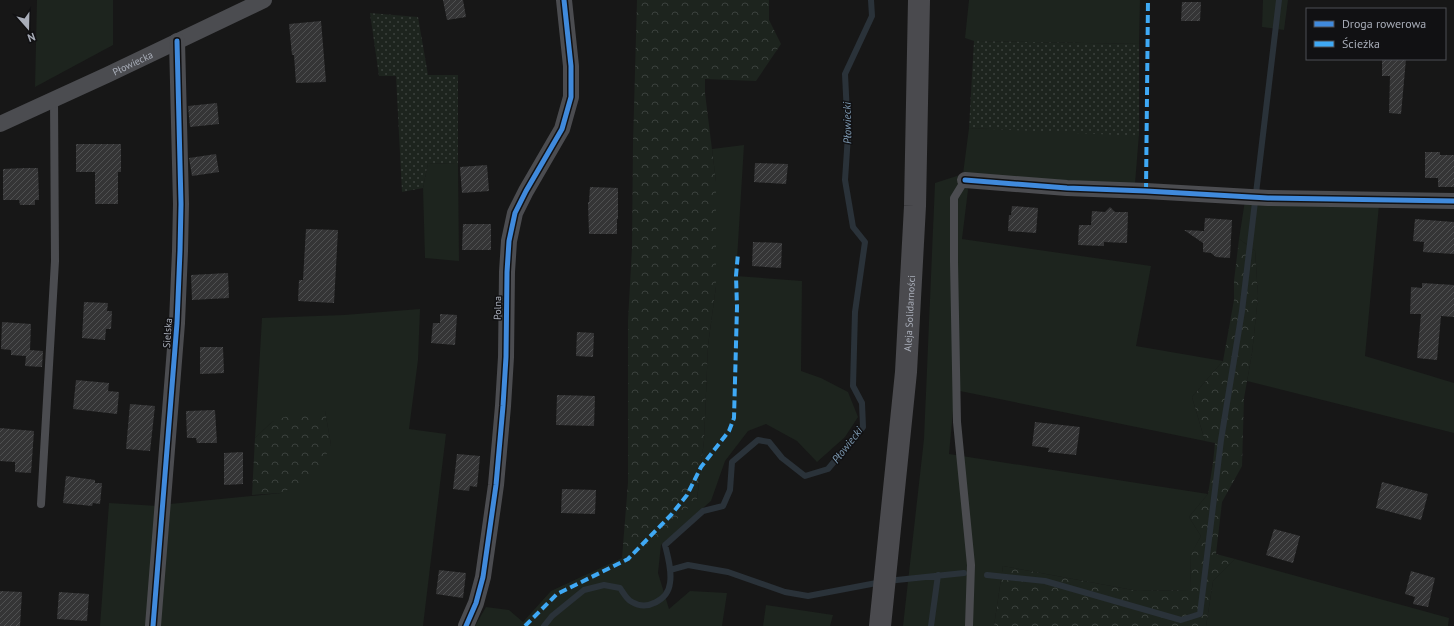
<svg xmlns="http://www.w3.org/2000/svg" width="1454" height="626" font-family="'PT Sans',sans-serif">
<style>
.green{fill:#1d241e}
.forest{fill:url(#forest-crowns)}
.garden{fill:url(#garden-dots)}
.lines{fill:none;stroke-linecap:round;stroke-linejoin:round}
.stream{stroke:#2a3239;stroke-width:6}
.building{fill:url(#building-hatch)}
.service{stroke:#4b4c50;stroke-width:8}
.minor{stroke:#4b4c50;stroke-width:16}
.secondary{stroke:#4a4a4e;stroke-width:22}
.quiet{stroke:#3fa9f5;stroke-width:4;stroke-dasharray:8 4;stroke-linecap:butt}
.cycleway-casing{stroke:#111113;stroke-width:8}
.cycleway{stroke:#408adc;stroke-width:5}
.labels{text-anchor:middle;stroke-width:3;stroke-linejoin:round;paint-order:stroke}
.street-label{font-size:10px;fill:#a8adb8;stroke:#111113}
.water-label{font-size:11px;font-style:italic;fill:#7f9bb3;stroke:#111113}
</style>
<defs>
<pattern id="forest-crowns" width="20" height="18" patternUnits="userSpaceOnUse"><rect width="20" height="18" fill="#1d241e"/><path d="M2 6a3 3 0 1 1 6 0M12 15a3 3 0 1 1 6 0" fill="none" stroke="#3b413d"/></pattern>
<pattern id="garden-dots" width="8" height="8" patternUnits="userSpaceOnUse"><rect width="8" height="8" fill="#1d241e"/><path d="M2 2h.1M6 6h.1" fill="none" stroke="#3b413d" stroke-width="1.8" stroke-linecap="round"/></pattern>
<pattern id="building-hatch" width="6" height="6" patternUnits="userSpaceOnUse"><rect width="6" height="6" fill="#353536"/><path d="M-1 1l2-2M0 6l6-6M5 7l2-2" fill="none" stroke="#4f5051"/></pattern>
</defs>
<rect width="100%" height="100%" fill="#171717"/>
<!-- green -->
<path class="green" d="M37,0h76v45l-78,42z
M969,0h171l-1,44 -165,-3 -9,-3z
M1263,0h25l-4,30 -22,-3z
M969,128l170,6 -4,50 -172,-9 5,15 -6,49 189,27 -15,80 87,15 -31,36 13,44 -250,-51 -6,64 259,40 -19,23 12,19 -10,19 -1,35 -52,1 -135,-25 -9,60h-91l21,-187 11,-256 28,-9z
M744,145l-8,131 66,5 -1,90 20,7 27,14 10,25 -13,20 -28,25 -20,-21 -31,-17 -18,7 -23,30 -14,40 -50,44 -3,28 11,36 21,-18 37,2 -5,33h-247l11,-19 23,3 14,12 28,-31 71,-33 75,-59 7,-59 4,-95 8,-59v-103l-4,-34z
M428,163l30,1 1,97 -34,-3 -2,-70z
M1245,200l134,5 -14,151 89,27v50l-207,-52 5,-28 6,-57 -3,-45 -16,-12z
M420,309l-2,51 -9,69 37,5 -23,192h-264l11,-122 111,-11 50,-48 -6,-34 -53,11 -17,16 7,-120 82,-3z
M109,503l49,3 -9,120h-49z
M1235,559l214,59 -1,8h-242l7,-45z
M766,605l67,10 -3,11h-67z"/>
<!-- forest -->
<path class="forest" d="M637,0h132v20l12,24 -25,37 -51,-2v14l11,89v104l-8,59 -4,95 -7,59 -40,40 -35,19 6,-75v-162l4,-73 1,-104z
M1239,239l16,12 3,45 -6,57 -8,45 -2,68 -20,36 -6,52 19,5 -22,22 -7,45h-212l9,-60 135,25 52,-1 1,-36 10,-18 -12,-19 19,-23 5,-31 2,-20 -10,-2 -13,-44 31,-36 11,-61v-19z
M325,411l6,34 -16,32 -34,16 -29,2 3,-57 17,-16 25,-10z"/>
<!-- garden -->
<path class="garden" d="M370,13l48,4 10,58h30v89l-30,-1 -5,25 -21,4 -6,-116h-17z
M974,41l165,3v92l-170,-8z"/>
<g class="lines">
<!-- stream -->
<path class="stream" d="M670,570l18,-5 40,7 57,20 23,4 79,-15 77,-8
M987,575l58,6 136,39 19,-6 21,-174 21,-129 37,-311
M544,626l8,-10 32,-26 20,-5 16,3c3,4 7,12 12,14 15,9 36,-2 38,-19 2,-12 -2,-26 -5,-38l38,-34 20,-5 7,-16 2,-28 26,-22 11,2 13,16 23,18 23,-7 35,-42 -1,-24 -9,-17 2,-74 10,-70 -12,-15 -8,-47 3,-45 -3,-61 27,-58 -1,-16
M931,626l7,-51"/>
</g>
<!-- building -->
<path class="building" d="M443,0h20l3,17 -19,3z
M1182,2h19l-1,19h-19z
M321,21l5,61 -30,1 -2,-28h-2l-3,-31z
M1382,59h24l-5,55 -12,-1 1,-37h-8z
M217,103l2,21 -29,3 -2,-21z
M76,144h45v28h-3v32h-23v-32h-19z
M1425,152h15v3h14v32h-16v-9h-13z
M216,154l3,18 -27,4 -3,-18z
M755,163l33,1 -2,20 -32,-2z
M487,165l2,26 -27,2 -2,-26z
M26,168h12l1,32h-4v5h-15l-1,-5h-16v-31z
M590,187l28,1v31h-1v15h-28l-1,-32h1z
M1012,206l26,2 -2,25 -28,-2 1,-16h2z
M1110,207l5,5h13l-1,31 -23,-1v4l-26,-1 1,-20h12l1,-14 13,1z
M1205,218l27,2 -2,38 -14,-1 -5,-4 -8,-1v-9l-19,-13 20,1z
M1415,219l39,3v32l-31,-2 1,-10 -11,-1z
M463,224h28v26h-29z
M306,229l32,1 -4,73 -36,-2 1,-21h4z
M753,242l29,1 -1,25 -29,-2z
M228,273l1,25 -37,2 -1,-25z
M1422,283l32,2v32l-13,-1 -4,44 -20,-2 4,-44h-11l1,-27 11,1z
M84,302l24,1 -1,8h5l-1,18h-5l-1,11 -23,-2z
M440,314l17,1 -2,30 -24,-2 2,-20h7z
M2,322l29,2 -1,26 13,1 -1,16 -17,-1 1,-10 -15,-1v-5l-10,-1z
M577,332l17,1 -1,24 -17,-1z
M200,347h23l1,26 -24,1z
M76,380l33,3 -1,8 11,1 -2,22 -44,-5z
M557,395l38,1 -1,30 -38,-1z
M130,404l25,2 -5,45 -24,-2z
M215,410l2,33h-20l-1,-5h-9l-1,-27z
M1035,422l45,5 -4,28 -28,-3 1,-4 -17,-2z
M0,428l34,3 -3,42 -16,-1v-10l-15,-1z
M243,452v32l-19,1v-32z
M457,454l23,2 -3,31 -7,-1 -1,5 -16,-2z
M66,476l29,4v3h7l-2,21 -7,-1 -1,3 -29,-3z
M1382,482l46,12 -7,26 -45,-12z
M562,489l34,1 -1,24 -34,-1z
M1274,529l26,7 -7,27 -27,-8z
M439,570l27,3 -3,25 -27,-4z
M1411,571l24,7 -7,29 -15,-3 2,-7 -10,-3z
M0,591l22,1 -2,34h-20z
M59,592l30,2 -2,27 -30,-2z"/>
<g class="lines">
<!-- service -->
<path class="service" d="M965,180l-11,18v64l3,160 14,143 -2,61
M41,504l14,-243 -1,-162"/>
<!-- minor -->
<g class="minor">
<path id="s1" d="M0,124l107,-49 157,-75"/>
<path d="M965,180l102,8 79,3 122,7 186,3"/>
<path d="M153,626l24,-303 3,-72 1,-47 -4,-163"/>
<path d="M466,626l10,-23 7,-26 13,-92 7,-79 3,-49 1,-85 2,-31 6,-28 11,-22 36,-62 9,-32v-31l-7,-66"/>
</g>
<!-- secondary -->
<path class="secondary" id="s2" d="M880,626l26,-254 9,-166 4,-206"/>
<!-- quiet -->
<path class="quiet" d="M1146,191l2,-191
M525,626l32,-32 71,-35 43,-44 16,-20 14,-28 28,-36 5,-13 3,-111 -1,-31 2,-23"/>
<defs>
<path id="cycleway" d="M965,180l102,8 79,3 122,7 186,3
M153,626l24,-303 3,-72 1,-47 -4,-163
M466,626l10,-23 7,-26 13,-92 7,-79 3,-49 1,-85 2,-31 6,-28 11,-22 36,-62 9,-32v-31l-7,-66"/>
</defs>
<!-- cycleway casing -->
<use href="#cycleway" class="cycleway-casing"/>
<!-- cycleway -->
<use href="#cycleway" class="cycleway"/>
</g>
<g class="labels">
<!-- street labels -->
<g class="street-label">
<text dy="4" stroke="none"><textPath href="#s1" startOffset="146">Płowiecka</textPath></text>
<text transform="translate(497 308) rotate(-89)" y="4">Polna</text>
<text dy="4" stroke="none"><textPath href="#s2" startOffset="314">Aleja Solidarności</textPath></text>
<text transform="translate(167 333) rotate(-86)" y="4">Sielska</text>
</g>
<!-- water labels -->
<g class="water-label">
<text transform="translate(847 123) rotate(-91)" y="4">Płowiecki</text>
<text transform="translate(847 445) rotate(-52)" y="4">Płowiecki</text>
</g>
</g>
<!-- legend -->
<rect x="1306" y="8" width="140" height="52" fill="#111113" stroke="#4d4f55"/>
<rect x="1314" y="21" width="20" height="6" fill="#408adc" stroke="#4d4f55"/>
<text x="1342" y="28" font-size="12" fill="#a8adb8">Droga rowerowa</text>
<rect x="1314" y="41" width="20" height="6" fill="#3fa9f5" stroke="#4d4f55"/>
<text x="1342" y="48" font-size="12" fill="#a8adb8">Ścieżka</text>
<!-- north arrow -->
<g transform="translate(28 28) rotate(160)" stroke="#111113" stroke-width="3" paint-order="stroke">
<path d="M0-3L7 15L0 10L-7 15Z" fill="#a8adb8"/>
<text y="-6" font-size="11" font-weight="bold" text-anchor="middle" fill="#a8adb8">N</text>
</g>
</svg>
